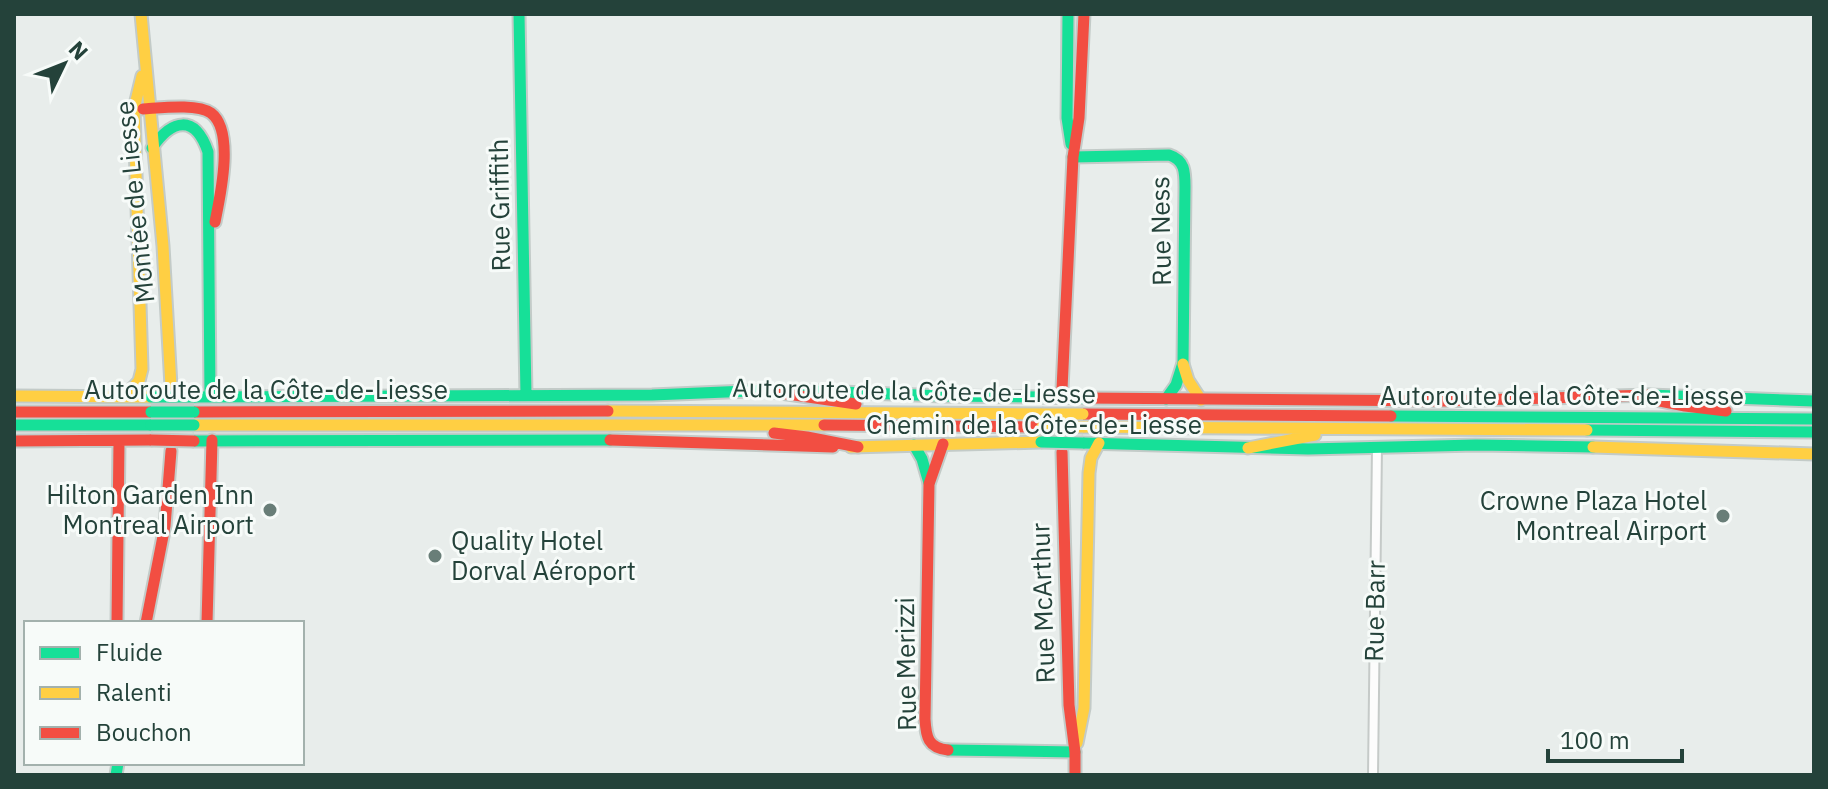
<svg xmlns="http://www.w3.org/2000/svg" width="1828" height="789" font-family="'IBM Plex Sans',sans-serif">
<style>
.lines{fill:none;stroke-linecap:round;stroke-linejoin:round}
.street-casing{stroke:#c5cac8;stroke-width:12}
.fast-casing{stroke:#c3cbc8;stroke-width:15}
.slow-casing{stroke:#c3cbc8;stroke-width:15}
.jam-casing{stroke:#c3cbc8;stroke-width:15}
.street{stroke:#fcfcfc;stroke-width:8}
.fast{stroke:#16e098;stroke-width:11}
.slow{stroke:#ffcf43;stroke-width:11}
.jam{stroke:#f24e42;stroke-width:11}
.fast-bridge-casing{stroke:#c3cbc8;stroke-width:15;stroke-linecap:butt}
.slow-bridge-casing{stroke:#c3cbc8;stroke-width:15;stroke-linecap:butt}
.jam-bridge-casing{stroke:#c3cbc8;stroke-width:15;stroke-linecap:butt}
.fast-bridge{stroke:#16e098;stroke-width:11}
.slow-bridge{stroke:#ffcf43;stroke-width:11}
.jam-bridge{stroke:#f24e42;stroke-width:11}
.poi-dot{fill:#697e78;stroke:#f7fbf9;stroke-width:3}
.labels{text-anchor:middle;stroke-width:6;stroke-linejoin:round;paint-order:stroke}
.street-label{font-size:26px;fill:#24423a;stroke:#f7fbf9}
.poi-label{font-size:26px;fill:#24423a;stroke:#f7fbf9;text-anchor:end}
</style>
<rect width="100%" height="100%" fill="#e8edeb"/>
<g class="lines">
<defs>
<path id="street" d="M1373,775l4,-328"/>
<path id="fast" d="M519,14l7,381
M1068,14l-1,104 4,26
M152,148c20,-29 43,-34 56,4l2,244
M1073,157l96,-2c16,5 16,17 16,32l-2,176 -7,22 -10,14
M790,390l153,6 99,1
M1649,395l165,6
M194,397l458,-2 121,-5
M1391,416l423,3
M14,425h137
M1587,430l227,2
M194,441l416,-1
M1083,443l225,6 168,-4 117,2
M914,445l8,14 7,24
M948,750l127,2
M116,775l2,-12"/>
<path id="slow" d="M141,14l22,232 8,140
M1183,364l5,16 13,20
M14,396l137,1
M125,396l14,-15 3,-12 -8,-260 8,-33
M608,411l434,3
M194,425h630
M1083,427l504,3
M851,447l190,-5
M1593,447l221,7
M1248,448l67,-13
M1077,743l7,-35 5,-235 2,-15 8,-15"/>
<path id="jam" d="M143,109c17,-1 54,-6 68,4 24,18 9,84 4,109
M1062,389l11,-232 6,-39 5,-104
M767,391l89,13
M1635,396l50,10 41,5
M1084,398l361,3 204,-6
M14,412h137
M194,412l414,-1
M1083,414l308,2
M824,425l218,2
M774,433l33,4 51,10
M610,440l223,7
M14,441l137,-1
M943,444l-14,40 -4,235c1,18 3,29 23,31
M1062,452l7,253 6,47v23
M117,623l2,-182
M146,623l19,-97 6,-75
M207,623l5,-183"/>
</defs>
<!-- street casing -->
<use href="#street" class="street-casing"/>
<!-- fast casing -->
<use href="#fast" class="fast-casing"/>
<!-- slow casing -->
<use href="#slow" class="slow-casing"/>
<!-- jam casing -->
<use href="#jam" class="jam-casing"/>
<!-- street -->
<use href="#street" class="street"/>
<!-- fast -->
<use href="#fast" class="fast"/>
<!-- slow -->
<use href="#slow" class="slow"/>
<!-- jam -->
<use href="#jam" class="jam"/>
<defs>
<path id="fast-bridge" d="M151,397h43
M1042,397l42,1
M151,412h43
M151,425h43
M1041,442l42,1"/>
<path id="slow-bridge" d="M1042,414h41
M1042,427h41"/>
<path id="jam-bridge" d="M151,440l43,1"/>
</defs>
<!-- fast-bridge casing -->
<use href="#fast-bridge" class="fast-bridge-casing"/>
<!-- slow-bridge casing -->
<use href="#slow-bridge" class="slow-bridge-casing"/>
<!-- jam-bridge casing -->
<use href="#jam-bridge" class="jam-bridge-casing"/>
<!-- fast-bridge -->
<use href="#fast-bridge" class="fast-bridge"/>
<!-- slow-bridge -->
<use href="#slow-bridge" class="slow-bridge"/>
<!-- jam-bridge -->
<use href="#jam-bridge" class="jam-bridge"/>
</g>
<!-- markers -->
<g class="poi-dot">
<circle cx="270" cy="510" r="8"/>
<circle cx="1723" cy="516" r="8"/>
<circle cx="435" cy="556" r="8"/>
</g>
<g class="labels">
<!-- street labels -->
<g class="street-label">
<text transform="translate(135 202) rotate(-96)" y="9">Montée de Liesse</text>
<text transform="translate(500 205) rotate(-91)" y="9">Rue Griffith</text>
<text transform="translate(1161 231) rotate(-91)" y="9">Rue Ness</text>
<text x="266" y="399">Autoroute de la Côte-de-Liesse</text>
<text transform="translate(914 391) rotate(1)" y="9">Autoroute de la Côte-de-Liesse</text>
<text x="1562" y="405">Autoroute de la Côte-de-Liesse</text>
<text x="1034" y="434">Chemin de la Côte-de-Liesse</text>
<text transform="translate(1043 603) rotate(-92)" y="9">Rue McArthur</text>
<text transform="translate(1375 611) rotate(-89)" y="9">Rue Barr</text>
<text transform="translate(906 664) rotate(-91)" y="9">Rue Merizzi</text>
</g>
<!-- poi labels -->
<g class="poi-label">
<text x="254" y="504">Hilton Garden Inn<tspan x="254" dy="30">Montreal Airport</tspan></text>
<text x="1707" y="510">Crowne Plaza Hotel<tspan x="1707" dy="30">Montreal Airport</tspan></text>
<text x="451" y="550" text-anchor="start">Quality Hotel<tspan x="451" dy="30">Dorval Aéroport</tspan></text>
</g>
</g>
<!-- border -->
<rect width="1828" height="789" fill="none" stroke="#24423a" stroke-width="32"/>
<!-- legend -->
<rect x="24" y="621" width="280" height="144" fill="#f7fbf9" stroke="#a3b1ad" stroke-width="2"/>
<rect x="40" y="647" width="40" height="12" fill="#16e098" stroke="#a3b1ad" stroke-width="2"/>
<text x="96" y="661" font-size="24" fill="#24423a">Fluide</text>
<rect x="40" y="687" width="40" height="12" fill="#ffcf43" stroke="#a3b1ad" stroke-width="2"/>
<text x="96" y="701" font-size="24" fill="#24423a">Ralenti</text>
<rect x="40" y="727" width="40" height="12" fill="#f24e42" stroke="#a3b1ad" stroke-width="2"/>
<text x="96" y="741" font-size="24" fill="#24423a">Bouchon</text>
<!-- north arrow -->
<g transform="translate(64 64) rotate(47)" stroke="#f7fbf9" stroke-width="6" paint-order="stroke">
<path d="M0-6L14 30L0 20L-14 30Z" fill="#24423a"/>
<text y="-12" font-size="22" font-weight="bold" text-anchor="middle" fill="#24423a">N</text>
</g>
<!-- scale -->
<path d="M1548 749v12h134v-12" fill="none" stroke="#24423a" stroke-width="4"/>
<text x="1560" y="749" font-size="24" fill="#24423a" stroke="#f7fbf9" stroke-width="6" paint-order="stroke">100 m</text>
</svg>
